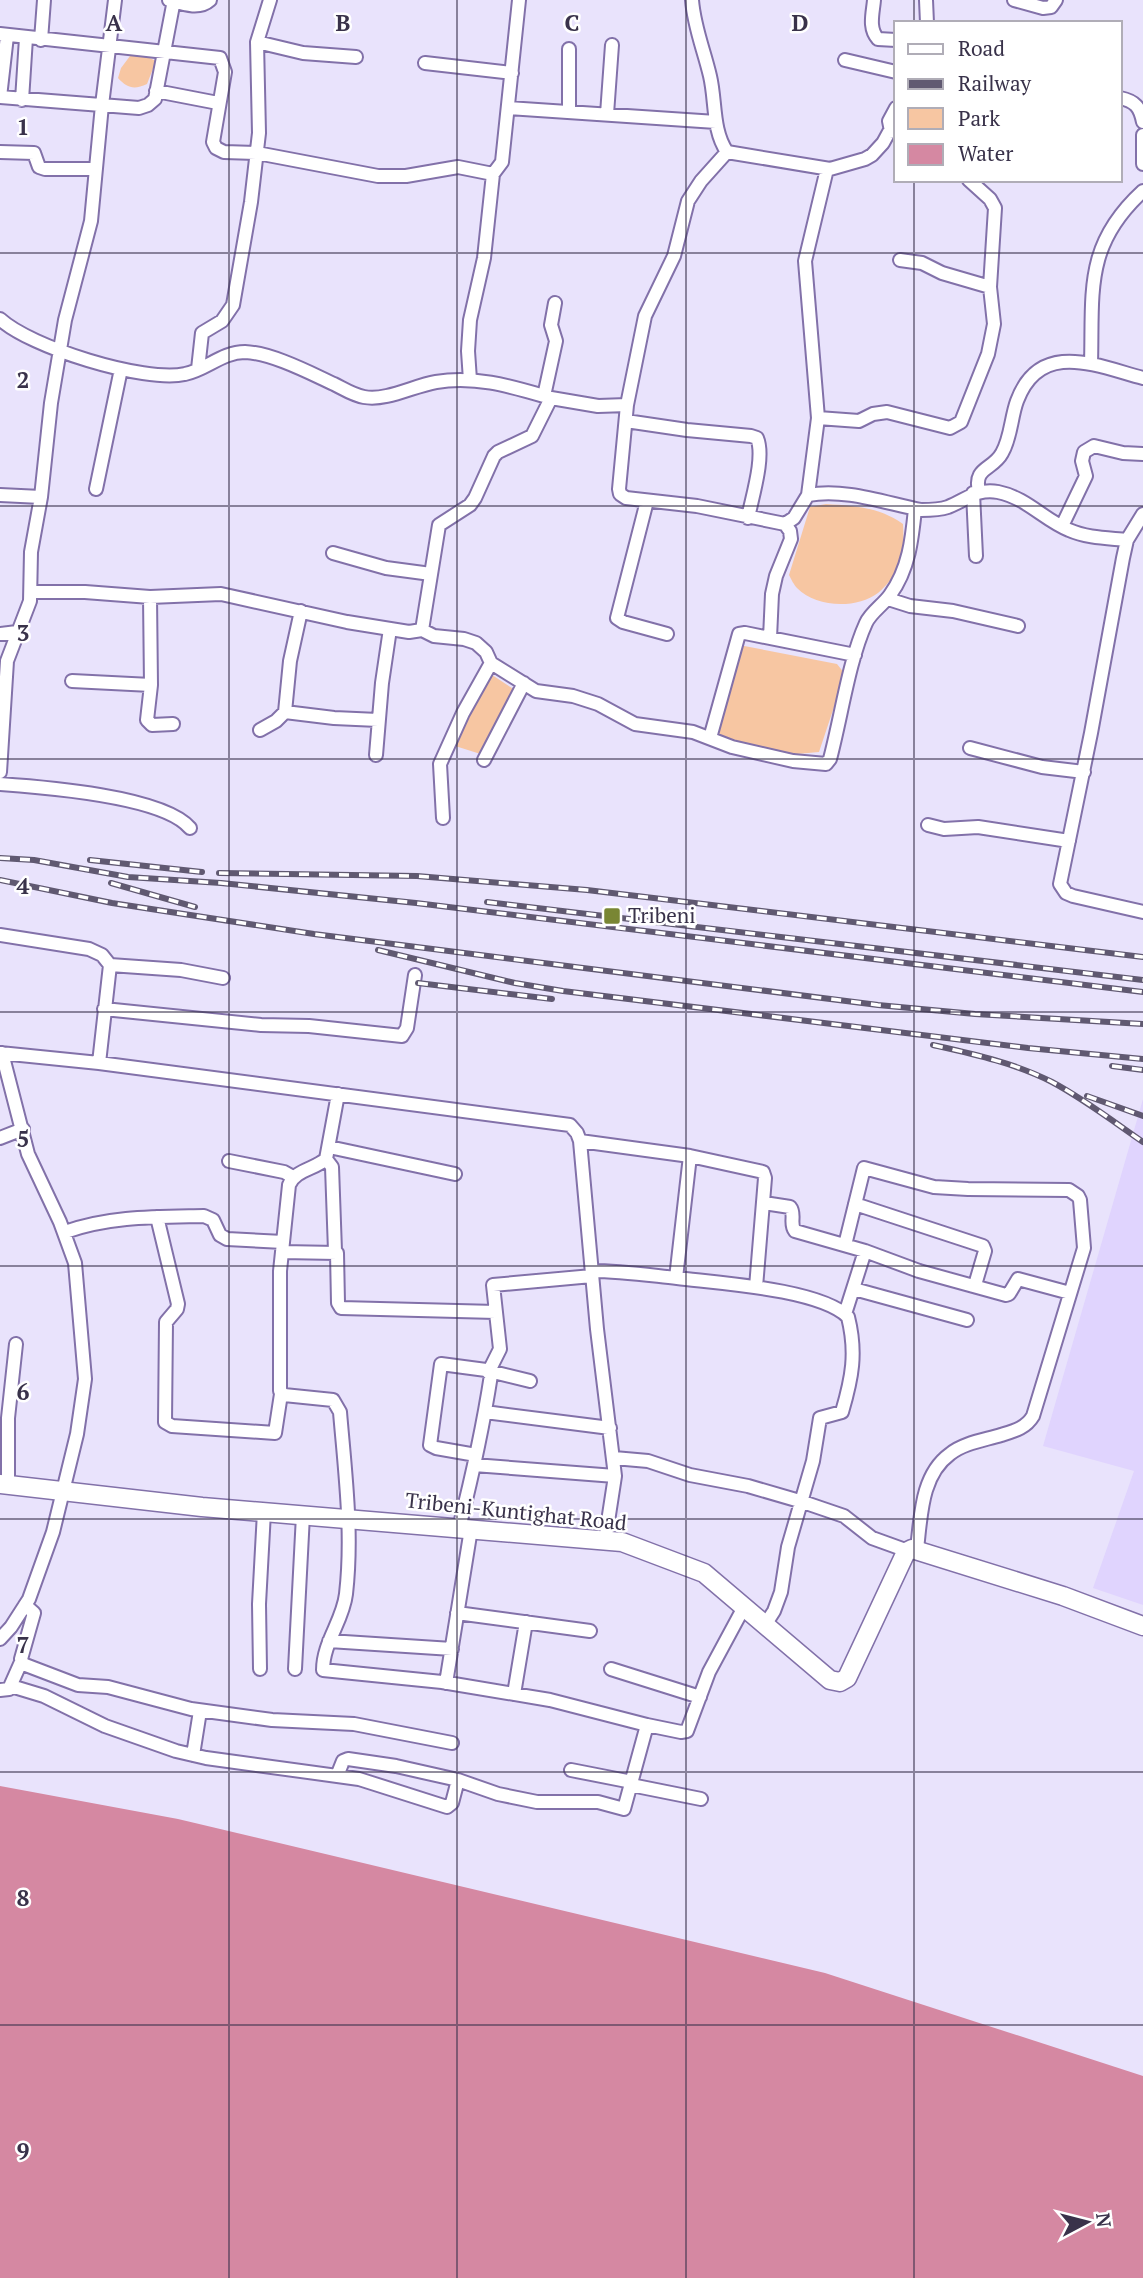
<svg xmlns="http://www.w3.org/2000/svg" width="1143" height="2278" font-family="'PT Serif',serif">
<style>
.built{fill:#e0d4fe}
.green{fill:#f7c6a2}
.water{fill:#d588a2}
.lines{fill:none;stroke-linecap:round;stroke-linejoin:round}
.minor-casing{stroke:#8271a9;stroke-width:16}
.secondary-casing{stroke:#8271a9;stroke-width:21}
.minor{stroke:#fff;stroke-width:12}
.secondary{stroke:#fff;stroke-width:18}
.rail-casing{stroke:#605971;stroke-width:6}
.rail{stroke:#fff;stroke-width:3.5;stroke-dasharray:10;stroke-linecap:butt}
.grid{fill:none;stroke:#39324a;stroke-width:2;stroke-opacity:0.55}
.poi-dot{fill:#798634;stroke:#fff;stroke-width:2.5}
.labels{text-anchor:middle;stroke-width:5;stroke-linejoin:round;paint-order:stroke}
.poi-label{font-size:21px;fill:#39324a;stroke:#fff;text-anchor:start}
.street-label{font-size:21px;fill:#39324a;stroke:#fff}
.grid-label{font-size:23px;text-anchor:middle;font-weight:bold;fill:#39324a;stroke:#fff;stroke-width:5;stroke-linejoin:round;paint-order:stroke}
</style>
<rect width="100%" height="100%" fill="#e9e3fc"/>
<!-- built -->
<path class="built" d="M1143,1099v506l-50,-17 41,-117 -91,-25z"/>
<!-- green -->
<path class="green" d="M143,55l13,6 -9,23c-13,6 -20,4 -29,-6l3,-10 9,-12z
M826,504c29,2 53,3 77,20 1,16 1,35 -7,48 -4,7 -12,16 -18,21 -21,16 -62,15 -81,-5 -3,-3 -6,-9 -8,-13l21,-68z
M739,645l98,19 8,10 -26,78 -33,3 -29,-4 -46,-19z
M489,673l29,19 -28,65 -38,-12z"/>
<!-- water -->
<path class="water" d="M0,1786l178,33 647,154 318,103v202h-1143z"/>
<g class="lines">
<defs>
<path id="minor" d="M169,0c14,4 30,10 41,0
M692,0c2,27 12,50 18,76 6,25 2,54 17,76l103,17 35,-10 7,-4 11,-12 6,-11 7,-1
M874,0c-1,13 -6,28 4,39l18,1
M926,0l1,23
M1014,0l29,8 8,-1 5,-7
M0,34l220,24 5,14 -12,70 3,6 8,4 33,1 121,23h28l52,-9 35,7
M7,36l-7,61 139,11 9,-3 7,-6 19,-99
M41,40l3,-40
M257,42l46,11 53,4
M569,49v63
M845,60l51,12
M425,63l87,10
M156,91l62,12
M1120,98c15,3 20,9 23,24
M22,100l4,-62
M508,108l208,14
M607,114l5,-69
M891,131l-2,-10 7,-13
M1143,135v29
M0,152l34,1 5,14 6,2h51
M900,260l22,3 20,10 48,14
M0,319c30,28 144,64 185,55 21,-4 37,-22 60,-22 27,1 65,21 89,32 10,5 19,11 30,13 23,4 49,-11 72,-15 40,-7 77,5 115,16
M1091,364c2,-73 -7,-119 52,-173
M198,369l4,-36 20,-12 11,-16 18,-103 8,-69 -2,-91 13,-42
M470,380l-2,-29 2,-31 14,-62 9,-84 9,-12 17,-162
M544,396l12,-55 -5,-16 4,-22
M627,405l-8,84 1,5 6,4 71,8 88,18 9,-6 14,-23c37,-7 77,8 113,15 9,0 18,0 27,-3 18,-7 29,-19 50,-15 29,6 46,28 71,38 18,8 39,8 58,10
M818,418l41,3 14,-7 14,-2 63,16 11,-6 27,-68 6,-30 -4,-37 5,-79 -5,-9 -21,-19
M626,421l61,9 64,6 6,2c8,19 -5,59 -9,80
M96,489l25,-120
M979,491c-6,-24 14,-21 23,-38 9,-15 9,-36 15,-52 23,-62 80,-35 126,-23
M973,493l3,63
M0,495l41,2
M808,495l10,-77 -13,-157 22,-92
M647,501l-30,117 6,4 44,12
M1143,514l-16,26 -4,18 -32,175 -31,151 6,9 7,3 70,16
M1062,526l24,-50 -4,-15 2,-9 10,-6 29,7 20,1
M333,553l53,15 45,6
M31,592h54l65,5 71,-3 126,28 62,10 13,-2 17,-105 31,-20 5,-7 19,-42 4,-4 34,-16 19,-38 47,8 29,-1 18,-89 29,-60 14,-55 13,-20 26,-29
M150,597l1,88 -4,35 5,5 21,-1
M888,599l22,7 43,5 65,15
M422,630l12,6 30,3 12,4 10,9 5,11 45,28 37,5 25,8 37,20 58,8 39,15 61,14 33,3 4,-5c11,-41 19,-99 36,-136 5,-11 17,-18 24,-28 19,-26 22,-56 25,-86
M0,634l17,-2
M770,638l2,-44 4,-18 15,-37 -1,-8 -5,-7
M72,681l79,4
M285,712l49,6 44,2
M260,730l16,-9 9,-9 5,-51 11,-50
M710,738l29,-104 6,-1 110,22
M970,748l72,19 42,5
M376,755l6,-72 8,-54
M484,760l40,-77
M0,772l7,-111 23,-60 1,-49 10,-55 10,-94 14,-83 26,-99 11,-116 13,-105
M0,784c42,3 163,12 190,44
M443,818l-3,-54 23,-51 28,-50
M928,825l16,4 34,-2 91,14
M0,935l89,14 13,6 8,10
M104,1009l157,16 48,1 93,10 5,-8 8,-53
M0,1053l99,10 471,62 7,8 3,8 17,188 18,147 -10,65
M99,1063l11,-98 71,5 42,8
M338,1094l-12,65c-11,10 -31,11 -37,26l-9,86v120l4,4 49,5 7,12c5,60 13,121 6,182 -3,27 -23,48 -23,76l119,12 108,18 97,25
M0,1138l23,-9
M580,1141l110,15 73,16 2,6 -9,109
M329,1147l126,27
M326,1159l6,8 3,84
M229,1161l55,11 9,5
M764,1203l26,4c6,7 -1,17 5,24l70,20 54,20 87,24 3,-1 9,-15 52,14
M855,1204l128,42 2,5 -10,34
M157,1217l21,87 -1,5 -11,13 -1,100 7,4 103,7 6,-39
M65,1232c45,-16 91,-15 139,-16l9,4 7,15 7,4 56,3
M845,1245l19,-77 70,19 34,2 101,1 9,6 2,4 4,48 -51,168c-7,12 -19,15 -32,19 -16,5 -38,8 -51,19 -29,21 -29,62 -33,95
M282,1252l55,1 1,50 3,5 155,4
M592,1271c29,0 56,4 85,7 40,5 143,11 171,39 9,36 4,61 -6,95l-22,6 -7,43 -25,86 -7,45 -7,19 -9,14
M676,1278l14,-122
M854,1289l113,31
M845,1314l20,-63
M530,1381l-41,-10 11,-22 -7,-64 99,-9
M485,1412l125,16
M614,1458l34,3 42,14 58,11 55,16 41,14 28,22 36,13
M474,1465l141,11
M8,1485v-67l8,-74
M459,1528c13,-51 24,-101 32,-153l-5,-5 -45,-6 -11,81 6,3 40,7
M25,1605l9,8 -13,46 2,5 55,21 30,2 83,22 81,11 82,4 98,19
M457,1613l133,18
M0,1639l11,-12 18,-28 24,-67 24,-98 8,-55 -10,-116 -15,-41 -32,-68 -26,-101
M329,1641l123,8
M260,1669l-1,-65 5,-92
M295,1669l8,-154
M611,1669l89,28
M446,1683l25,-154
M11,1686l33,10 61,30 71,25 30,7 153,21 88,28 5,-4 6,-23
M0,1690l9,-1 12,-27
M514,1694l12,-72
M193,1755l7,-44
M571,1770l61,12
M337,1776l6,-15 5,-2 48,7 62,14 40,14 39,8h61l26,7 23,-84 34,7 6,-1 22,-59 35,-65
M631,1785l70,14"/>
<path id="secondary" d="M0,1484l202,23 420,35 82,31 126,107 10,2 7,-4 59,-126 6,-3 151,47 80,30"/>
</defs>
<!-- minor casing -->
<use href="#minor" class="minor-casing"/>
<!-- secondary casing -->
<use href="#secondary" class="secondary-casing"/>
<!-- minor -->
<use href="#minor" class="minor"/>
<!-- secondary -->
<use href="#secondary" class="secondary"/>
<defs>
<path id="rail" d="M0,858l34,2 94,17 93,6 195,20 727,89
M90,860l112,12
M219,873l198,3 170,14 556,67
M0,880l112,23 202,31 564,71 97,9 168,10
M111,883l84,24
M487,902l656,78
M378,950l137,33 48,8 465,57 115,11
M418,983l134,16
M933,1045c40,9 82,18 119,37 32,17 62,40 91,60
M1112,1066l31,4
M1087,1096l56,20"/>
</defs>
<!-- rail casing -->
<use href="#rail" class="rail-casing"/>
<!-- rail -->
<use href="#rail" class="rail"/>
</g>
<!-- grid -->
<path class="grid" d="M229,0v2278M457,0v2278M686,0v2278M914,0v23M914,180v2098M0,253h1143M0,506h1143M0,759h1143M0,1012h1143M0,1266h1143M0,1519h1143M0,1772h1143M0,2025h1143"/>
<!-- markers -->
<rect class="poi-dot" x="603" y="907" width="18" height="18" rx="3.5"/>
<g class="labels">
<!-- poi labels -->
<g class="poi-label">
<text x="628" y="923">Tribeni</text>
</g>
<!-- street labels -->
<g class="street-label">
<text transform="translate(516 1512) rotate(6)" y="7">Tribeni-Kuntighat Road</text>
</g>
</g>
<g class="grid-label">
<text x="114" y="31">A</text>
<text x="343" y="31">B</text>
<text x="572" y="31">C</text>
<text x="800" y="31">D</text>
<text x="23" y="135">1</text>
<text x="23" y="388">2</text>
<text x="23" y="641">3</text>
<text x="23" y="894">4</text>
<text x="23" y="1147">5</text>
<text x="23" y="1400">6</text>
<text x="23" y="1653">7</text>
<text x="23" y="1906">8</text>
<text x="23" y="2159">9</text>
</g>
<!-- legend -->
<rect x="894" y="21" width="228" height="161" fill="#ffffff" stroke="#b0adb7" stroke-width="2"/>
<rect x="908" y="44" width="35" height="10" fill="#ffffff" stroke="#b0adb7" stroke-width="2"/>
<text x="958" y="56" font-size="21" fill="#39324a">Road</text>
<rect x="908" y="79" width="35" height="10" fill="#605971" stroke="#b0adb7" stroke-width="2"/>
<text x="958" y="91" font-size="21" fill="#39324a">Railway</text>
<rect x="908" y="108" width="35" height="21" fill="#f7c6a2" stroke="#b0adb7" stroke-width="2"/>
<text x="958" y="126" font-size="21" fill="#39324a">Park</text>
<rect x="908" y="144" width="35" height="21" fill="#d588a2" stroke="#b0adb7" stroke-width="2"/>
<text x="958" y="161" font-size="21" fill="#39324a">Water</text>
<!-- north arrow -->
<g transform="translate(1087 2222) rotate(83)" stroke="#ffffff" stroke-width="5" paint-order="stroke">
<path d="M0-5L12 26L0 18L-12 26Z" fill="#39324a"/>
<text y="-10" font-size="19" font-weight="bold" text-anchor="middle" fill="#39324a">N</text>
</g>
</svg>
